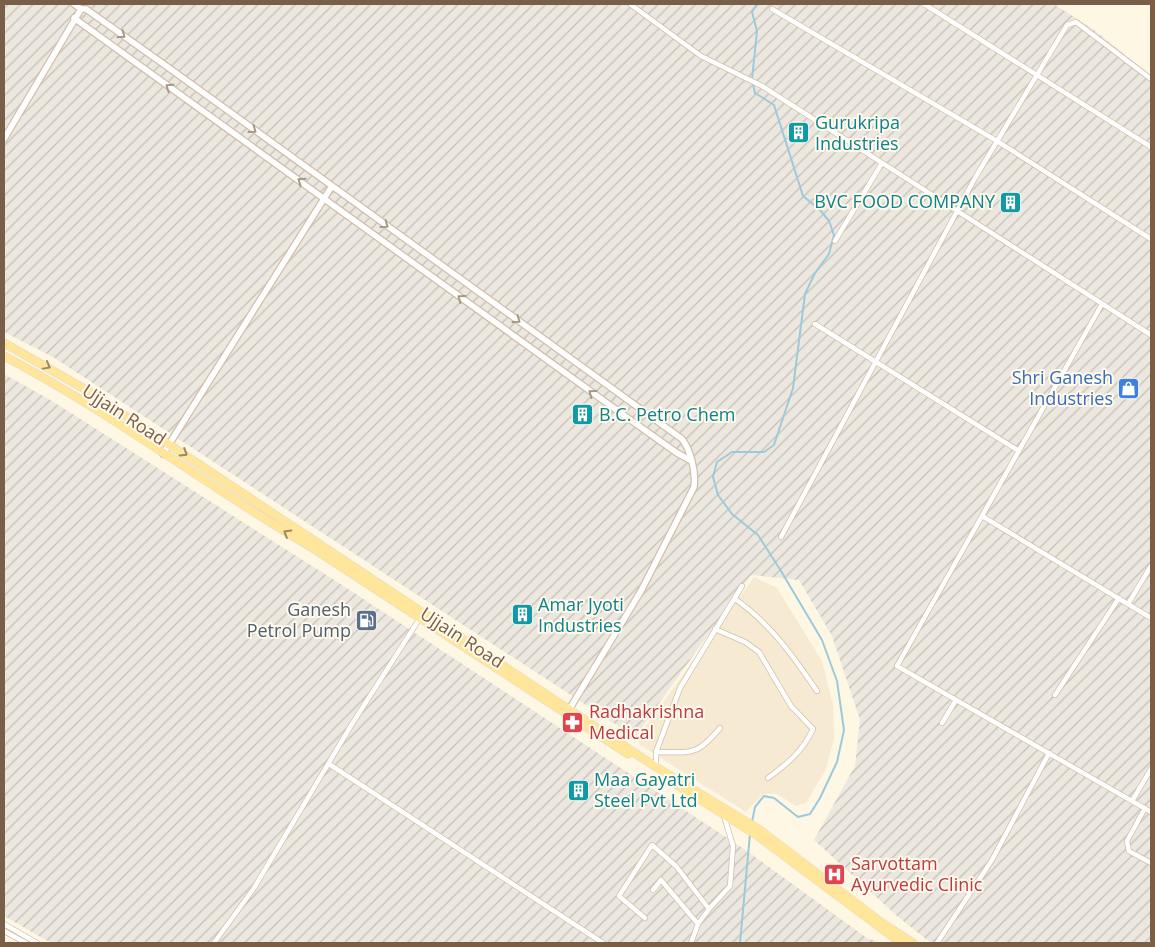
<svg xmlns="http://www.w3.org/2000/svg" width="1155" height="947" font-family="'Open Sans',sans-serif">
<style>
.residential{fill:#f6ead2}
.industrial{fill:url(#industrial-furrows)}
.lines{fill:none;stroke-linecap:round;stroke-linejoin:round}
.stream{stroke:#9ccadc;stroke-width:2}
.minor-casing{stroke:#d0bfa9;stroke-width:6}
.tertiary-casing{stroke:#d0bfa9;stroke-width:8}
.primary-casing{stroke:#dfd9d3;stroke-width:9}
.minor{stroke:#fff;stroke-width:4.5}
.tertiary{stroke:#fff;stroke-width:5.5}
.primary{stroke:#ffe69a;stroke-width:8}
.oneway{stroke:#a89787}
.oneway2{stroke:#a18860}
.labels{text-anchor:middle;stroke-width:4;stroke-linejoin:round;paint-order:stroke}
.culture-label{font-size:18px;fill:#0d838f;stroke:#fffaec;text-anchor:start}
.shop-label{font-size:18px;fill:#366cbe;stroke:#fffaec;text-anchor:end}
.street-label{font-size:18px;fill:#795f47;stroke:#fffaec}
.service-label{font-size:18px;fill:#4e5e75;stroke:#fffaec;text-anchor:end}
.health-label{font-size:18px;fill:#be3a42;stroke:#fffaec;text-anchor:start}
</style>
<defs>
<pattern id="industrial-furrows" width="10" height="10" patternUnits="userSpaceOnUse" patternTransform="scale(1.25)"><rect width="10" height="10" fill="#ede8df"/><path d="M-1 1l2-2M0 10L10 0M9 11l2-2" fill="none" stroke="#c5bfb7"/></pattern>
</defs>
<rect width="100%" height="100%" fill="#fef7e4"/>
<!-- residential -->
<path class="residential" d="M754,577l23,11 45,73 11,44 1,33 -8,31 -20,34 -10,3 -19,-12h-14l-17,18 -106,-67 -3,-7z"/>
<!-- industrial -->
<path class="industrial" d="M4,4h1050l40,26 57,46v867h-220l-34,-27 -83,-76 41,-74 5,-46 -28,-84 -33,-56 -48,-5 -116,162 -582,-380 -49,-25z
M4,374l48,27 290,184 405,266 120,87 14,5h-830l-47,-27z"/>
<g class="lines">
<!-- stream -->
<path class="stream" d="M752,79l5,-48 -5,-19 5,-8
M752,822l3,-15 9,-11 10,2 24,19 12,-3 10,-16 17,-36 7,-32 -7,-49 -15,-41 -41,-69 -23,-36 -26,-21 -14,-19 -5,-18 4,-15 15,-10h32l10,-7 19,-57 12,-94 10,-21 14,-19 5,-19 -5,-14 -9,-11 -17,-14 -29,-91 -19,-12 -2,-9
M740,943l10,-109"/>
<defs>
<path id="minor" d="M630,4l71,52 61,30 389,249
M924,4l227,143
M772,9l225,132 154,98
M835,241l47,-78
M1102,304l-205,362 254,146
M815,324l204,127
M982,516l169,102
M781,537l194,-359 92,-153 9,-3 75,57
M735,599c35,24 58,57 82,92
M1128,604l23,-38
M715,629l30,13 14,10 32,54 22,23c-10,22 -26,35 -45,49
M1055,695l64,-97
M942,723l14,-23
M656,752c35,0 40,5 64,-24
M329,764l274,179
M656,767v-15l24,-64 62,-102
M1132,801l19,-32
M1145,808l-18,33 2,10 22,12
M653,890l8,-10 37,44
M645,918l-26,-22 33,-51 24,21 33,43 21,-23 3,-40 -9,-30
M4,924l33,19
M4,931l22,12
M214,943l40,-55 98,-164 68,-106
M691,943l7,-19 11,-15
M937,943l55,-83 57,-107"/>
<path id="tertiary" d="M74,4l7,5h5l83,59 513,371c9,12 14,33 12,48l-53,104 -74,122
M74,18l544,393 59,42 13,7
M4,139l77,-130
M163,454l169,-268"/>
<path id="primary" d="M4,343l84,48 568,376 104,63 122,93 31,20
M4,356c107,56 203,130 307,191l317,207
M667,779l88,55 146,109"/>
</defs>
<!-- minor casing -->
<use href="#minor" class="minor-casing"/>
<!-- tertiary casing -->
<use href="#tertiary" class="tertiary-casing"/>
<!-- primary casing -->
<use href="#primary" class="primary-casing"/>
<!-- minor -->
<use href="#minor" class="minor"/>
<!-- tertiary -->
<use href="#tertiary" class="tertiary"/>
<!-- primary -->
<use href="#primary" class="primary"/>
</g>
<!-- one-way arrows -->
<defs><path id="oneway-chevron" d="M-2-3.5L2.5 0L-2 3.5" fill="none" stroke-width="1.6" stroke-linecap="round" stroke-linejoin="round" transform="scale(1.25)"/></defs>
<g class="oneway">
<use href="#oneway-chevron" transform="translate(122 35) rotate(35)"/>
<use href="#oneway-chevron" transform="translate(169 87) rotate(-145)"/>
<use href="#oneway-chevron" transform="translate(253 130) rotate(36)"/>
<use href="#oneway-chevron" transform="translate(301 181) rotate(-145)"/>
<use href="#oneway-chevron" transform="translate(385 225) rotate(36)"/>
<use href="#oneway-chevron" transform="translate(461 298) rotate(-144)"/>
<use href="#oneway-chevron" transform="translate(517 320) rotate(36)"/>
<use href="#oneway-chevron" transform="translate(592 393) rotate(-144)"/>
</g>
<g class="oneway2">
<use href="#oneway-chevron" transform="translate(47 366) rotate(29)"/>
<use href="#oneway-chevron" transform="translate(184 453) rotate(32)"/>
<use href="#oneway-chevron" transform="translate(287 533) rotate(-149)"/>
</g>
<!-- icons -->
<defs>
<symbol id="building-square" viewBox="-11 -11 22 22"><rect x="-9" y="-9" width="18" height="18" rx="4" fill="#0f9aa8" stroke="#fffaec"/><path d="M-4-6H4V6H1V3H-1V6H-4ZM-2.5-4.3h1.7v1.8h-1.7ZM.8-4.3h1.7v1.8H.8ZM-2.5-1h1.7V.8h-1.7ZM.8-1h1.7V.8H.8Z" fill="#fff"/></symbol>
<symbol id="shop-square" viewBox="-11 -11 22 22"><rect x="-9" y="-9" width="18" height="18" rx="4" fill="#3f7fe0" stroke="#fffaec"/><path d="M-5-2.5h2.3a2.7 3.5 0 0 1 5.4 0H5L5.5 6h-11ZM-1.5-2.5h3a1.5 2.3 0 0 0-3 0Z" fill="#fff"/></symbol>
<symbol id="fuel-square" viewBox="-11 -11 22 22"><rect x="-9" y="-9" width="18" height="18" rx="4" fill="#5c6f8a" stroke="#fffaec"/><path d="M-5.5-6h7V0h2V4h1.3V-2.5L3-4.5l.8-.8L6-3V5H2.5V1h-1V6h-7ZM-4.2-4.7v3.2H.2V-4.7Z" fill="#fff"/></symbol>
<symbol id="pharmacy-square" viewBox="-11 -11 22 22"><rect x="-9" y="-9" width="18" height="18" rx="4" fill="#e0444e" stroke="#fffaec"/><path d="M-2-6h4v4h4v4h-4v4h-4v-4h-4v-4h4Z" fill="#fff"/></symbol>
<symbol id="hospital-square" viewBox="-11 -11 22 22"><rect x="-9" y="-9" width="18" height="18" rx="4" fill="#e0444e" stroke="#fffaec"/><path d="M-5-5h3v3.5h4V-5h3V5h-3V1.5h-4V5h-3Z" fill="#fff"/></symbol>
</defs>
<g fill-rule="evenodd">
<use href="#building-square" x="786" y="120" width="25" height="25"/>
<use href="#building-square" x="998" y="190" width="25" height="25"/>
<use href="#shop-square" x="1116" y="376" width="25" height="25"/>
<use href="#building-square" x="570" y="402" width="25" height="25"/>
<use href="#building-square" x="510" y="602" width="25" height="25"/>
<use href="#fuel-square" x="354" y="608" width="25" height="25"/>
<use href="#pharmacy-square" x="560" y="710" width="25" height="25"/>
<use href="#building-square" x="566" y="778" width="25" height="25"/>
<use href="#hospital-square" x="822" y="862" width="25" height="25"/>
</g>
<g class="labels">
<!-- culture labels -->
<g class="culture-label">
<text x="815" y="129">Gurukripa<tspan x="815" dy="21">Industries</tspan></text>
<text x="995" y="208" text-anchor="end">BVC FOOD COMPANY</text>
<text x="599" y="421">B.C. Petro Chem</text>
<text x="538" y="611">Amar Jyoti<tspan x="538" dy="21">Industries</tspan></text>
<text x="594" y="786">Maa Gayatri<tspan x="594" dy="21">Steel Pvt Ltd</tspan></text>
</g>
<!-- shop labels -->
<g class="shop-label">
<text x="1113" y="384">Shri Ganesh<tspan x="1113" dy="21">Industries</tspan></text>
</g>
<!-- street labels -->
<g class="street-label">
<text transform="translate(124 415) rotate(33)" y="6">Ujjain Road</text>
<text transform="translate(462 638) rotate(33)" y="6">Ujjain Road</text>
</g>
<!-- service labels -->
<g class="service-label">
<text x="351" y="616">Ganesh<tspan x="351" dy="21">Petrol Pump</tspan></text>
</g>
<!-- health labels -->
<g class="health-label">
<text x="589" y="718">Radhakrishna<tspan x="589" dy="21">Medical</tspan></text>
<text x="851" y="870">Sarvottam<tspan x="851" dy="21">Ayurvedic Clinic</tspan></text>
</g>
</g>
<!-- border -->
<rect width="1155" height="947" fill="none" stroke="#795f47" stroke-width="10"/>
</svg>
